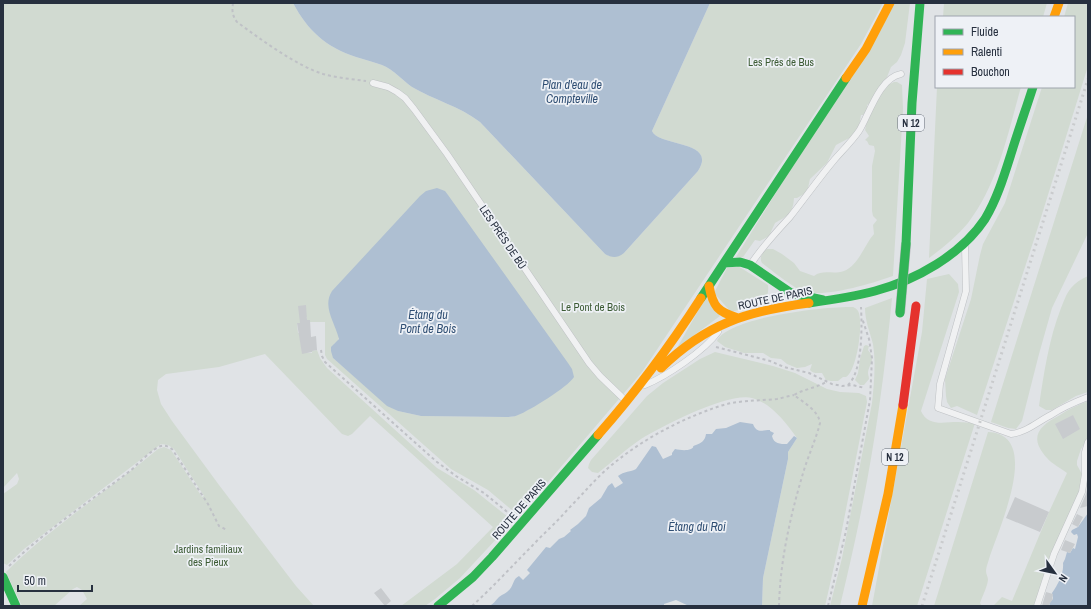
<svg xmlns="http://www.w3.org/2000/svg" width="1091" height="609" font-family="'Archivo Narrow',sans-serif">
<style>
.green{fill:#d1dad1;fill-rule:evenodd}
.water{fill:#aebfd2}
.building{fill:#c8cbce}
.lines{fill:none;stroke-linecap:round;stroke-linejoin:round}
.lane-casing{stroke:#bec1c4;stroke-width:7}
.path{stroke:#bfc1c6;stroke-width:2;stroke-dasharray:3 3;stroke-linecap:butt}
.lane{stroke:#f0f1f2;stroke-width:6}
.fast{stroke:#30b455;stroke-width:9}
.slow{stroke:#ff9f0a;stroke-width:9}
.jam{stroke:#e5322d;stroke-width:9}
.rail{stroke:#c9cbcd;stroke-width:3;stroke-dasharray:2 4;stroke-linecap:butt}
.fast-bridge-casing{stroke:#b2b6bb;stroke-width:10;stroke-linecap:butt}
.fast-bridge{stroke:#30b455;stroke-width:9}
.labels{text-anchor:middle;stroke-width:3.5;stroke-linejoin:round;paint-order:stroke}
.shield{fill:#eef1f6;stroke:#636a76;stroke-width:1}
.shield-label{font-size:10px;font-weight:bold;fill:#27303f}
.park-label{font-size:11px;fill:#3c5b34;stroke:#eef1f6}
.street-label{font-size:11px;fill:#27303f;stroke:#eef1f6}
.water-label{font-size:12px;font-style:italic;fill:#304f74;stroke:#eef1f6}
</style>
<rect width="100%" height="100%" fill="#e0e3e6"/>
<!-- green -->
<path class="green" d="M3,3h290c15,28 33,44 63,54 9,3 18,5 26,8 12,5 20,15 30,22 22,13 47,19 68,35l125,132 5,2 14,-3 74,-82c20,-31 -39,-24 -46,-40l58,-128h173l-22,41 -219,328 -123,144 -31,-26 -37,-21 -124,-110 -2,-4v-33h-15v-2h-3v-3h-7v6h-3l1,10h3l1,20h10v-2l5,-1 3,8 7,10 110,100 37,22 39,31 -53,57 -25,21 -10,7h-24l56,-42 36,-37 -123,-111 -18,18 -4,2 -6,-2 -77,-80 -46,13 -53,7 -8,6 -1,10 4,14 11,17 47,64 77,101 18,20h-235l8,-7 -5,-9 -5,-3 -4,2 -19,17h-32l-16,-34c46,-46 102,-81 152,-123l6,-2 7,3 31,47 2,-1 -30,-47 -6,-4 -7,-1 -137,105 -17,16 -4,-2v-69l14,-10 2,-5 -2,-6 -14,15zM339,337l229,46 -40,27 -16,7 -91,-1 -23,-5 -11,-6 -54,-47 1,-14 4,-3z
M894,3h16l-5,40 -4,12 -4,7 -6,5 -4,10 -5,9 -3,5 -4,3 -5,9 -3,2v6l-4,4h-2l-2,12 -2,4 -4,5 -17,9 -9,18 -17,16 -2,9 -4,6 -7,4h-3c-1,16 -7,18 -19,25l-6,13 -9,5 -5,-1 -12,17h-7z
M944,3h103l-4,14h-100z
M1068,3h20v63l-50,161 -61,188 -20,-9 -6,2 -4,-6 -1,-6 -1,-17 26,-80 9,-44 3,-11 22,-41 37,-116h32v-70h-10z
M894,82h3l5,3 1,24 -10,167c-20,7 -73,24 -93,14 -13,-7 -26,-18 -38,-27 -3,-5 0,-11 5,-14h6l9,5 12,9 6,8 14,5c9,-7 19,-1 30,-5 15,-6 20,-26 30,-37l-1,-9 4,-5 -4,-4 -1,-5v-45l3,-15 -1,-5 -5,-1 -2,-4 -2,-1 4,-4 -4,-6 3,-13 17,-29 3,-3z
M937,87h84c-13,46 -23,97 -53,136 -11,13 -25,25 -39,35z
M1088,114v119l-36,75 -13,46 -17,67 -6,8 -8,-1 -17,-6z
M738,266l30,19c1,8 -1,12 -5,18l-32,9 -17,-19 13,-25z
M949,274l9,10 1,8 -38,119c7,16 23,11 37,11 6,0 11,1 17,1l-58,183h-45l50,-274 5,-53z
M1088,276v116l-12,4 -24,14h-6l-7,-4c5,-34 10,-67 22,-98 3,-7 5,-14 10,-20 4,-5 10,-9 17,-12z
M706,297l14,19 -43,32z
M892,298c-7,73 -17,147 -32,219 -6,30 -13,59 -20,89h-10l12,-48 30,-155c2,-19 4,-39 1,-59 -3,-12 -8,-23 -8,-36z
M853,307c2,1 3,1 5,4 6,10 -1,60 -12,66h-3l-5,4h-7l-5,-1 -4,-7c-4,0 -9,1 -12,-3l2,-6 -7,3 -8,1 -10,-4 -6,-5 -10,-1 -8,-5h-19l-19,-6 -8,-6c10,-24 111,-35 136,-34z
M866,345l3,1 -1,4c9,11 0,15 0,23 0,2 1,4 1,6l-5,6h-4l-5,-5 3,-7 2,-14 4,-13z
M715,352l58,14 22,7 32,16 13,3 19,1 7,3 1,6 -27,138 -15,66h-63l1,-28 25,-119v-7l9,-14c-11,-15 -26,-35 -45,-40 -23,-6 -90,28 -111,41 -15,10 -29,23 -43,34l-6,-1 -4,-4 1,-4 2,-4 56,-64 16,-13 37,-24z
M1088,401v37l-7,11 -4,12v4l6,11 -3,15 -33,74 -12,41h-42l9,-9 10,4 37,-89 18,-39c-6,-5 -15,-9 -20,-15 -19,-21 -8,-32 13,-43 9,-6 18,-10 28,-14z
M988,432c56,2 9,100 1,127 -1,4 -3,8 -3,12 0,3 2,6 2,9 -1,7 -5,15 -8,23l2,3h-48z"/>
<!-- water -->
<path class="water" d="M293,3h417l-58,128c7,16 66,9 46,40l-74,82c-6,5 -12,5 -19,1l-125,-132c-21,-16 -46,-22 -68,-35 -10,-7 -18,-17 -30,-22 -8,-3 -17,-5 -26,-8 -30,-10 -48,-26 -63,-54z
M437,188l8,3 3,4 120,168 4,6 2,8c-6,10 -45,34 -56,38 -4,2 -8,2 -13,2l-84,-1 -23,-5 -11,-5 -54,-48 -2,-7v-4l8,-8c-4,-17 -17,-32 -7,-48l88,-95 6,-5z
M740,422l13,2c4,10 9,6 17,6v1l4,2 -2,3c2,8 8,8 15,8l7,-8 3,2 -9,14v7l-25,119 -1,28h-73l-13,-6 -12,4v2h-175c5,-2 6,-5 10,-9 4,-3 8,-4 11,-8 4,-5 3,-10 9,-13l4,4 7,-7 -3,-3 19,-23 4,1 9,-9 5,-2 7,-6 -1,-1 8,-6 8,-8 3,-8 12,-10 7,-12 4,-3 3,5 8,-5 -5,-7c6,-5 13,-4 18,-7l16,-23 4,1 7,12 9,-4v-2l3,-4c5,1 11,2 16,0 5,-3 -1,-2 5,-4 5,-2 9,-4 10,-11h6l4,-5 10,-1z
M1088,513v93h-38l-1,-3 4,-4 -1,-6c6,-9 12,-19 11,-30l2,-4 2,-7 3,1 3,-5 2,1 3,-12 -1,-3 -3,1 -3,-3 1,-2 6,-3z"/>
<!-- building -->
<path class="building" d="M306,305l1,15h3l1,17 5,-1 1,14 -5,1v1l-10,2 -5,-31h3l-2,-17z
M1073,415l7,14 -17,10 -8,-15z
M1088,486v20l-8,2 6,-14z
M1015,497l34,15 -9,20 -34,-14z
M1077,514l6,3 -5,10 -6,-3z
M1065,540l10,4 -5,9 -9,-3z
M381,588l10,13 -6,5 -11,-13z
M1046,592l7,2 -1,4 1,1 -5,7h-6z"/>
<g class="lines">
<defs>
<path id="lane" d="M373,83l15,4 9,5 8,6 9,11 33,45 142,209 11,13 26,25
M965,247l1,44 -26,93 -2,24 73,26c16,-2 26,-12 40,-19 12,-8 24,-13 37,-18
M751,264c11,-17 25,-32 39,-47 15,-19 29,-39 45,-58 8,-9 17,-18 24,-28 10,-16 20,-53 42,-57
M645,385c22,-9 59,-34 73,-53
M1037,606l17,-52 28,-62 3,-18v-22l3,-10"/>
</defs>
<!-- lane casing -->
<use href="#lane" class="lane-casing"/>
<!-- path -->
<path class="path" d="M233,3c-1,8 -1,12 4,19 23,17 60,44 86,52 14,4 29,5 43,7
M716,347l54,14 14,6 25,6 23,11 10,2 10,-1 13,3
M321,350l1,6 3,6 112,100 19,14 28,17 27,22
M848,385c15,-14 14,-60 13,-78
M9,566c37,-36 80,-64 121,-95 7,-6 23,-23 31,-25 5,-1 8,1 11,3l36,55 11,22 8,4
M472,606c21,-19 40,-40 60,-60 12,-13 25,-24 36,-37 17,-17 31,-35 50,-49 29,-23 64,-41 99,-53 19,-7 39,-6 60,-8 5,-1 11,-3 17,-4
M779,606c1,-46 12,-93 25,-136 5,-16 12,-31 16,-47 -1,-12 -17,-21 -26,-28 10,-6 22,-7 32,-13
M828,606l18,-75 24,-131 2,-42 -3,-19 -7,-21"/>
<!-- lane -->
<use href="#lane" class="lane"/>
<!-- fast -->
<path class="fast" d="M906,244l6,-141 8,-100
M724,263l122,-185
M701,298l23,-35 16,-1 10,3 41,28 32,7
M809,303c22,-3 44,-6 66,-12 41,-11 86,-36 110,-72 12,-20 19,-43 26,-65 7,-23 15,-45 22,-67
M3,577l13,29
M438,606l35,-29 19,-20 106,-122"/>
<!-- slow -->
<path class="slow" d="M1054,17l5,-14
M846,78l20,-29 24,-46
M709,286c4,21 9,26 29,32
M661,368c45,-44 86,-57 148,-65
M598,435c38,-43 72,-89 103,-137
M862,606l26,-112 15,-89"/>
<!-- jam -->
<path class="jam" d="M903,405l13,-99"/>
<!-- rail -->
<path class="rail" d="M922,606l166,-527"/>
<defs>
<path id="fast-bridge" d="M900,313l6,-69"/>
</defs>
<!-- fast-bridge casing -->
<use href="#fast-bridge" class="fast-bridge-casing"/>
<!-- fast-bridge -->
<use href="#fast-bridge" class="fast-bridge"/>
</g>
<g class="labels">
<!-- shield labels -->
<g class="shield">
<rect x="898" y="115" width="26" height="16" rx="3"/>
<rect x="882" y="449" width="26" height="16" rx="3"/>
</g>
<g class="shield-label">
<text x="911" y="127">N 12</text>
<text x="895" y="461">N 12</text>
</g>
<!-- park labels -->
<g class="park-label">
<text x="781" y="66">Les Prés de Bus</text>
<text x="593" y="311">Le Pont de Bois</text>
<text x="208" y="553">Jardins familiaux<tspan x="208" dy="13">des Pieux</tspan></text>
</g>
<!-- street labels -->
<g class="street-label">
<text transform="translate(503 237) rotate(56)" y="4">LES PRÉS DE BÛ</text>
<text transform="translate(775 298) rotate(-12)" y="4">ROUTE DE PARIS</text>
<text transform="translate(519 509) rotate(-49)" y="4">ROUTE DE PARIS</text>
</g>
<!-- water labels -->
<g class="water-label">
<text x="572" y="89">Plan d'eau de<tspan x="572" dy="14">Compteville</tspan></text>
<text x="428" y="319">Étang du<tspan x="428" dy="14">Pont de Bois</tspan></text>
<text x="697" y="531">Étang du Roi</text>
</g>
</g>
<!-- border -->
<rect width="1091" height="609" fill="none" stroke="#27303f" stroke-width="8"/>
<!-- legend -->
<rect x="935" y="16" width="140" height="72" fill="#eef1f6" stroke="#9ea4ad"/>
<rect x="943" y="29" width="20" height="6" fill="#30b455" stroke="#9ea4ad"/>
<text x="971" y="36" font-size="12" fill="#27303f">Fluide</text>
<rect x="943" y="49" width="20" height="6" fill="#ff9f0a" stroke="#9ea4ad"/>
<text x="971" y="56" font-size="12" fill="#27303f">Ralenti</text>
<rect x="943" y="69" width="20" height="6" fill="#e5322d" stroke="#9ea4ad"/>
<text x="971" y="76" font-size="12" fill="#27303f">Bouchon</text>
<!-- north arrow -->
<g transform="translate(1055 573) rotate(123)" stroke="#eef1f6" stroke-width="3" paint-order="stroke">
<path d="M0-3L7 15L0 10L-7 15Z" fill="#27303f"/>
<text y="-6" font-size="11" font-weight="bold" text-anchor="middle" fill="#27303f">N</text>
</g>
<!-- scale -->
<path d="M18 585v6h74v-6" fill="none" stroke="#27303f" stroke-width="2"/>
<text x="24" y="585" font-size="12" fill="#27303f" stroke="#eef1f6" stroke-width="3" paint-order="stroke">50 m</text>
</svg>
